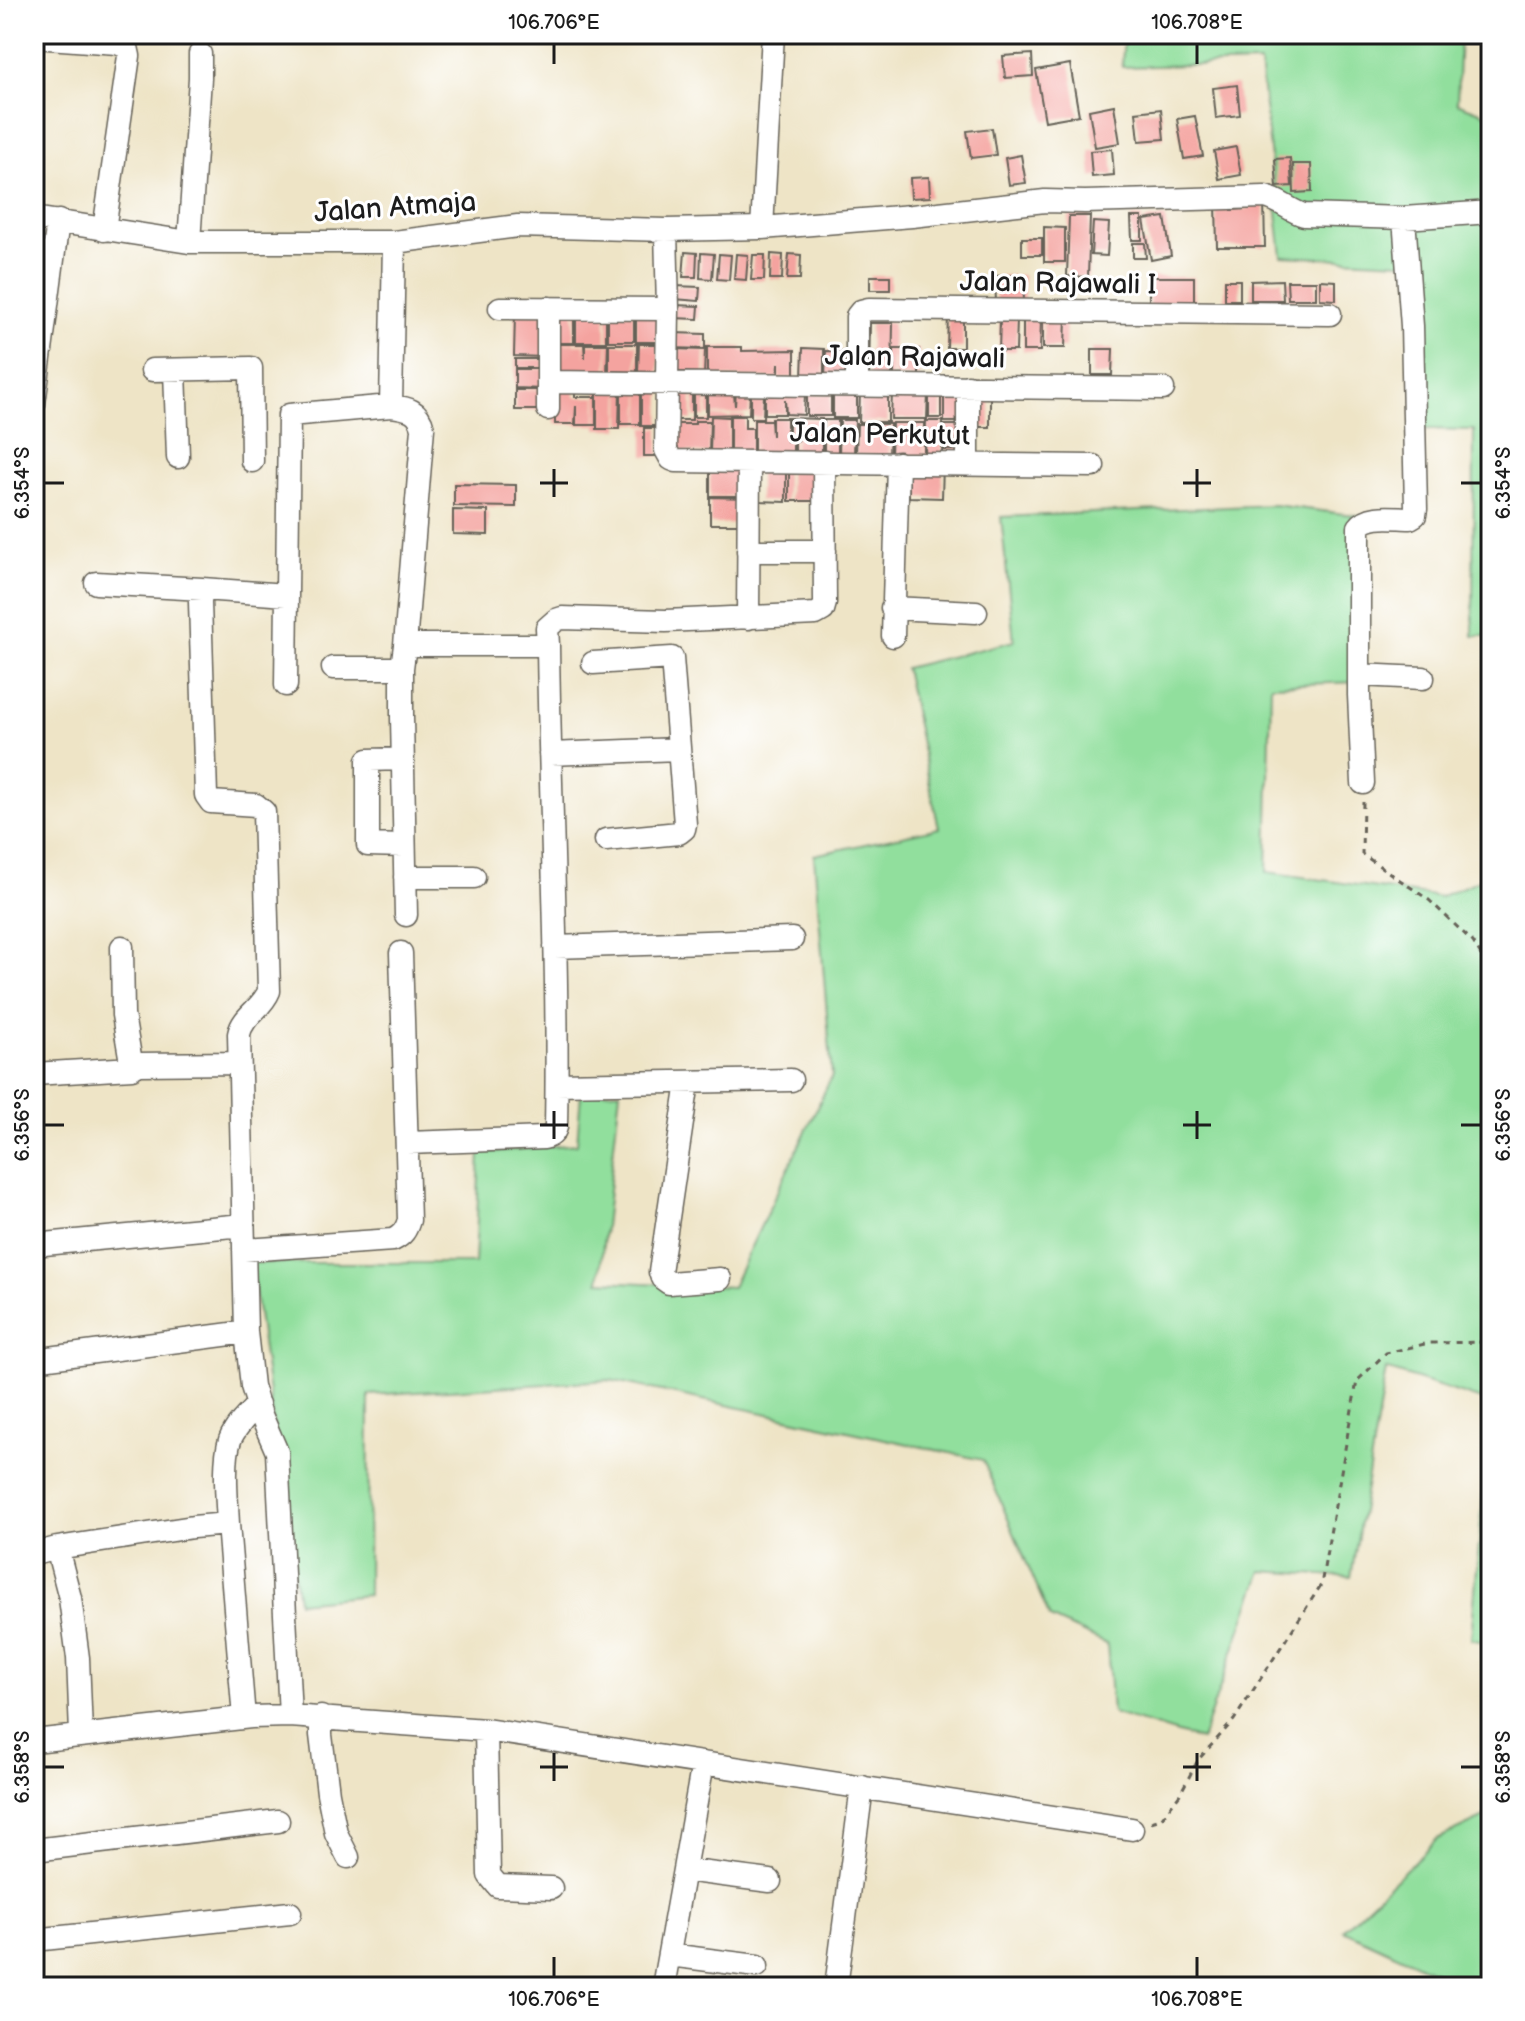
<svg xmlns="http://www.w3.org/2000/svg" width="1525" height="2021" font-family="'Balsamiq Sans',sans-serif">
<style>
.green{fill:#91df9d;stroke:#567e5c;stroke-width:2}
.building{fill:#f4a39f}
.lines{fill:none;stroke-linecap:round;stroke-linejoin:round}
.street-casing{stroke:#666258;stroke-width:25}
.path{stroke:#666258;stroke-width:3;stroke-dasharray:6 6;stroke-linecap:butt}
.street{stroke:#fff;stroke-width:22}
.ticks{fill:none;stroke:#1c1c1c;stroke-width:3}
.labels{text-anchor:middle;stroke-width:6;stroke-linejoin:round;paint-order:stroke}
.street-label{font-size:28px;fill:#1c1c1c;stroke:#fff}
.neatline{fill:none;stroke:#1c1c1c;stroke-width:3}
.ticks-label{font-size:20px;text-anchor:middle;fill:#1c1c1c}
</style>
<rect width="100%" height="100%" fill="#fff"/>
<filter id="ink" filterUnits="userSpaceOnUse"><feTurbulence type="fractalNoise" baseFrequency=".0125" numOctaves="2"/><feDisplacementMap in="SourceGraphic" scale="16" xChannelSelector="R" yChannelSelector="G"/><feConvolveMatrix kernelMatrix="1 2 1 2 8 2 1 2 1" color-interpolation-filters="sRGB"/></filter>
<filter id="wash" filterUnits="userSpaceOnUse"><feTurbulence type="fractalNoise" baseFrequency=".006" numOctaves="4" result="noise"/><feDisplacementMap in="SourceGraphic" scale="32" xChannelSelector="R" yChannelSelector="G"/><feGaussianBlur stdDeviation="1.8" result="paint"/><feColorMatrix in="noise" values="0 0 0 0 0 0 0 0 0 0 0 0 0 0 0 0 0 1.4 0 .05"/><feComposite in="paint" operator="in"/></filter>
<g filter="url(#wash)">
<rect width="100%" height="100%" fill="#eee4c6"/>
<!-- green -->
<path class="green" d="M1124,34h336l-3,69 34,13v520h-18l1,-206 -54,-1 1,-166 -139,-7 -22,-193 -138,4z
M1274,505l86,11v166l-89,3 -4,187 173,25 51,-22v769l-20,-5 20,-236 -105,-34 -35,208 -89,-6 -61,169 -89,-27 -5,-69 -57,-26 -67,-158 -373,-80 -241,15 -1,200 -70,7 -47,-339h224l5,-110 97,-9 4,-51 39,-2 -21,190 133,6 100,-211 -18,-221 125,-27 -34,-160 109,-27 -13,-124z
M1491,1814v173h-24l-124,-57 94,-91z"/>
<g id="blocks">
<!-- building -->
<path class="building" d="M1032,54l1,22 -28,2 -2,-22z
M1070,64l9,51 -34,6 -9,-51z
M1237,85l3,30 -24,3 -3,-30z
M1114,105l6,38 -25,4 -6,-37z
M1161,109l3,30 -25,2 -3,-29z
M1195,116l8,40 -19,3 -7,-40z
M992,128l4,27 -25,3 -4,-27z
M1236,147l5,28 -22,4 -5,-28z
M1112,149l2,26 -22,2 -2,-26z
M1021,155l5,28 -17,2 -4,-27z
M1290,158l2,28 -15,1 -2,-28z
M1293,164h18l1,28 -18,1z
M929,177l1,20 -19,1 -1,-20z
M1264,200l1,47h-48l-1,-45 16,-1v9l14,-1z
M1069,216h21l-2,61 -21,-1z
M1131,217h11v23h-10z
M1165,217l6,39 -20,4 -7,-40z
M1093,222l16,1 -2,33 -16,-1z
M1044,227l21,1v34h-21z
M1022,238h20v17h-20z
M1133,243h12l1,15h-13z
M685,252l12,1 -1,24h-13z
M701,253l13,1 -2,25 -12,-1z
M719,254l12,1 -2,25 -12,-1z
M736,254l12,1 -2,25 -12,-1z
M771,254l12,1 -1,24h-12z
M789,254l12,1 -1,24h-13z
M753,255h12l-1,25h-13z
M1023,275l1,27 -28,1 -1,-27z
M870,276h20v14h-20z
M1149,277h45v31h-45z
M1225,280h15v20h-15z
M1282,280l1,20h-32v-19z
M1320,280l16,1v19l-16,-1z
M1287,281h29v18h-28z
M674,286l26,1 -1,14 -25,-2z
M674,305l25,1 -1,13 -25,-1z
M559,311h15v32h-16z
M636,311h21v31h-21z
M576,312h30v30h-30z
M515,313l31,1 -1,43 -31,-1z
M608,313h26v28h-26z
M948,314h15v34h-16z
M1043,316h23l-1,32h-22z
M1000,318l17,1 -1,32h-17z
M1023,320h18l-1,31h-17z
M870,323h23l-1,55h-23z
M672,333l33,1v15l-34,-1z
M558,344h26l1,15v-15h23l-1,29 -49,-1z
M609,344h28v28l-28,-1z
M639,344h20v29h-21z
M707,347h35v4l53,-1v28h-16v-15l-1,16 -71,-3z
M803,348l21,1v30l-22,-1z
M674,349l31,1 -1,27 -30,-1z
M894,349h25v28h-25z
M1092,349h21l-1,26h-20z
M826,351l29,1 -1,27h-29z
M515,359h29v9h-29z
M515,369h29v20l-29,-1z
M555,389h20v8h21v28h-20v-19l-1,18h-20z
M597,389h23l-1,40h-22z
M621,389h19v35h-19z
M641,389l20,1 -1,36h-19z
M515,390h29v20h-29z
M674,391h18v29h-18z
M736,391l14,1 -1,22 -41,1v-21h26l1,12z
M860,392h28v30h-29z
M970,392l20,1v34h-21z
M694,393h12v24h-12z
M765,393l40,1 -1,21 -18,-1 -1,-14v14h-20z
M892,393h36l-1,26h-36z
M751,394h13l-1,24h-12z
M807,394h24v22h-24z
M833,394h24v24h-24z
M929,394h12v24h-12z
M944,394l22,1 -1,27h-21z
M711,416l18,1v38l-19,-1z
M730,416h15v12h8v26h-23z
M772,418h15v23h6v14l-39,-1v-34h17l1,16z
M789,418l33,1v37h-27v-15l4,-1 -10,-1z
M824,420h14v37h-14z
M840,420h15l-1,35h-15z
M695,421h15l-1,33 -36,-4 1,-26h21z
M926,421h17l-1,35h-17z
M892,423h32v33h-33z
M857,424h33l-1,32 -33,-1z
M944,425h22v25h-22z
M644,428h15v28h-15z
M909,465h34l-1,33 -33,-1z
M789,466l31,1v34h-31z
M759,467h27v35l-27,-1z
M710,469l36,1 -1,26h-35z
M454,484l62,1v22l-62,-1z
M710,497l36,1v26h-36z
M453,510l35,1v24l-35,-1z"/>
</g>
</g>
<g filter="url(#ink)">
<use href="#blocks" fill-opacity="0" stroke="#666258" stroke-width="2"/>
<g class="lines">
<defs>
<path id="street" d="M34,37l83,6 10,4 2,9 -25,174
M34,218l155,24h205l124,-16 148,4 96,-2 150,-12 133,-15 40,1 180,-5c15,3 25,14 39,18l100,3 87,-6
M762,228l11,-194
M666,230l2,79 -2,141 5,9 5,2 417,5
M189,242l11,-164v-24
M500,308l168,1
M548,308v74l615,7
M152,370l99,-2 1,93
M175,370l3,87
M548,382v27
M857,385v-69l4,-5 8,-2 461,5
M968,386v78
M34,404l24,-183
M391,406c17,2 28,4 32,22l-18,217h143c2,161 11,321 8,482 -2,7 -5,9 -12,11l-137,5
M748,551h77
M96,583l106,6
M286,595l-84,-6 -2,13 6,193 5,7 45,3 8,7 5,179c-7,18 -26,24 -30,43l7,298 6,54 9,29 16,37 13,264
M892,608l84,4
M748,618l1,-156
M893,636l5,-173
M405,645l-3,23v50l4,197
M548,645l-1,-17 9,-8 6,-2 104,3 150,-7 7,-4 2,-7 -1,-141
M593,663l79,-5 13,166 -1,5 -5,4 -73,7
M333,668h69
M1359,675l64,3
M286,685l3,-270 102,-9 3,-164
M550,754l128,-5
M402,759l-34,1v85l36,1
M1363,783l-4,-88v-168c10,-14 35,-9 51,-9l5,-3 1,-6 -4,-183 -8,-108
M405,877h69
M122,947l1,68 9,53 7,-4 99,-1
M555,947l237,-8
M34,1074l98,-6
M688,1082l-28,190 2,6 7,5 51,-4
M557,1084l234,-4
M34,1245l209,-20
M244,1250l149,-10c10,-5 13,-10 16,-20l-8,-267
M34,1360l212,-28
M228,1524c-1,-23 -5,-63 2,-84 5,-13 18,-26 28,-36
M57,1548l13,50 8,60 3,76
M34,1554l23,-6 136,-21 35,-3 16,194
M321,1717v18l7,58 8,40 12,24
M486,1730l3,145 9,11 53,2
M34,1741l217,-24 39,-1 196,14 646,99
M34,1850l244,-29
M684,1870l86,11
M34,1940l256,-27
M669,1955l88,11
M663,1987l40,-224
M836,1987l26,-200"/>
</defs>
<!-- street casing -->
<use href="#street" class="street-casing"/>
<!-- path -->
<path class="path" d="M1363,802l-1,52 67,46 44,42 18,30
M1151,1822l10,-3 19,-25 18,-34 36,-40 87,-135 36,-204 29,-28 43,-10 62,-1"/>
<!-- street -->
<use href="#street" class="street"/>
</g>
</g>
<!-- ticks -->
<path class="ticks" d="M554,44v20M1197,44v20M554,469v28M1197,469v28M44,483h20M540,483h28M1183,483h28M1461,483h20M554,1111v28M1197,1111v28M44,1125h20M540,1125h28M1183,1125h28M1461,1125h20M554,1753v28M1197,1753v28M44,1767h20M540,1767h28M1183,1767h28M1461,1767h20M554,1957v20M1197,1957v20"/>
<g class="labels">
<!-- street labels -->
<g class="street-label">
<text transform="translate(395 206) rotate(-4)" y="10">Jalan Atmaja</text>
<text transform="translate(1058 282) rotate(1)" y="10">Jalan Rajawali I</text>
<text transform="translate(915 356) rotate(1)" y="10">Jalan Rajawali</text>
<text transform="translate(880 433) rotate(1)" y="10">Jalan Perkutut</text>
</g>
</g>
<!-- margin -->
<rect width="1525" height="2021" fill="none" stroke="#fff" stroke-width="88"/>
<rect x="44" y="44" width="1437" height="1933" class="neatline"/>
<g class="ticks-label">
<text x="554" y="29">106.706°E</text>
<text x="1197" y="29">106.708°E</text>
<text transform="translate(22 483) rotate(-90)" y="7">6.354°S</text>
<text transform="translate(1503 483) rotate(-90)" y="7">6.354°S</text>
<text transform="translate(22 1125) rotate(-90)" y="7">6.356°S</text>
<text transform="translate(1503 1125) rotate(-90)" y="7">6.356°S</text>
<text transform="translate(22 1767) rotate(-90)" y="7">6.358°S</text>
<text transform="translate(1503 1767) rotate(-90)" y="7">6.358°S</text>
<text x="554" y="2006">106.706°E</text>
<text x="1197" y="2006">106.708°E</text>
</g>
</svg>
